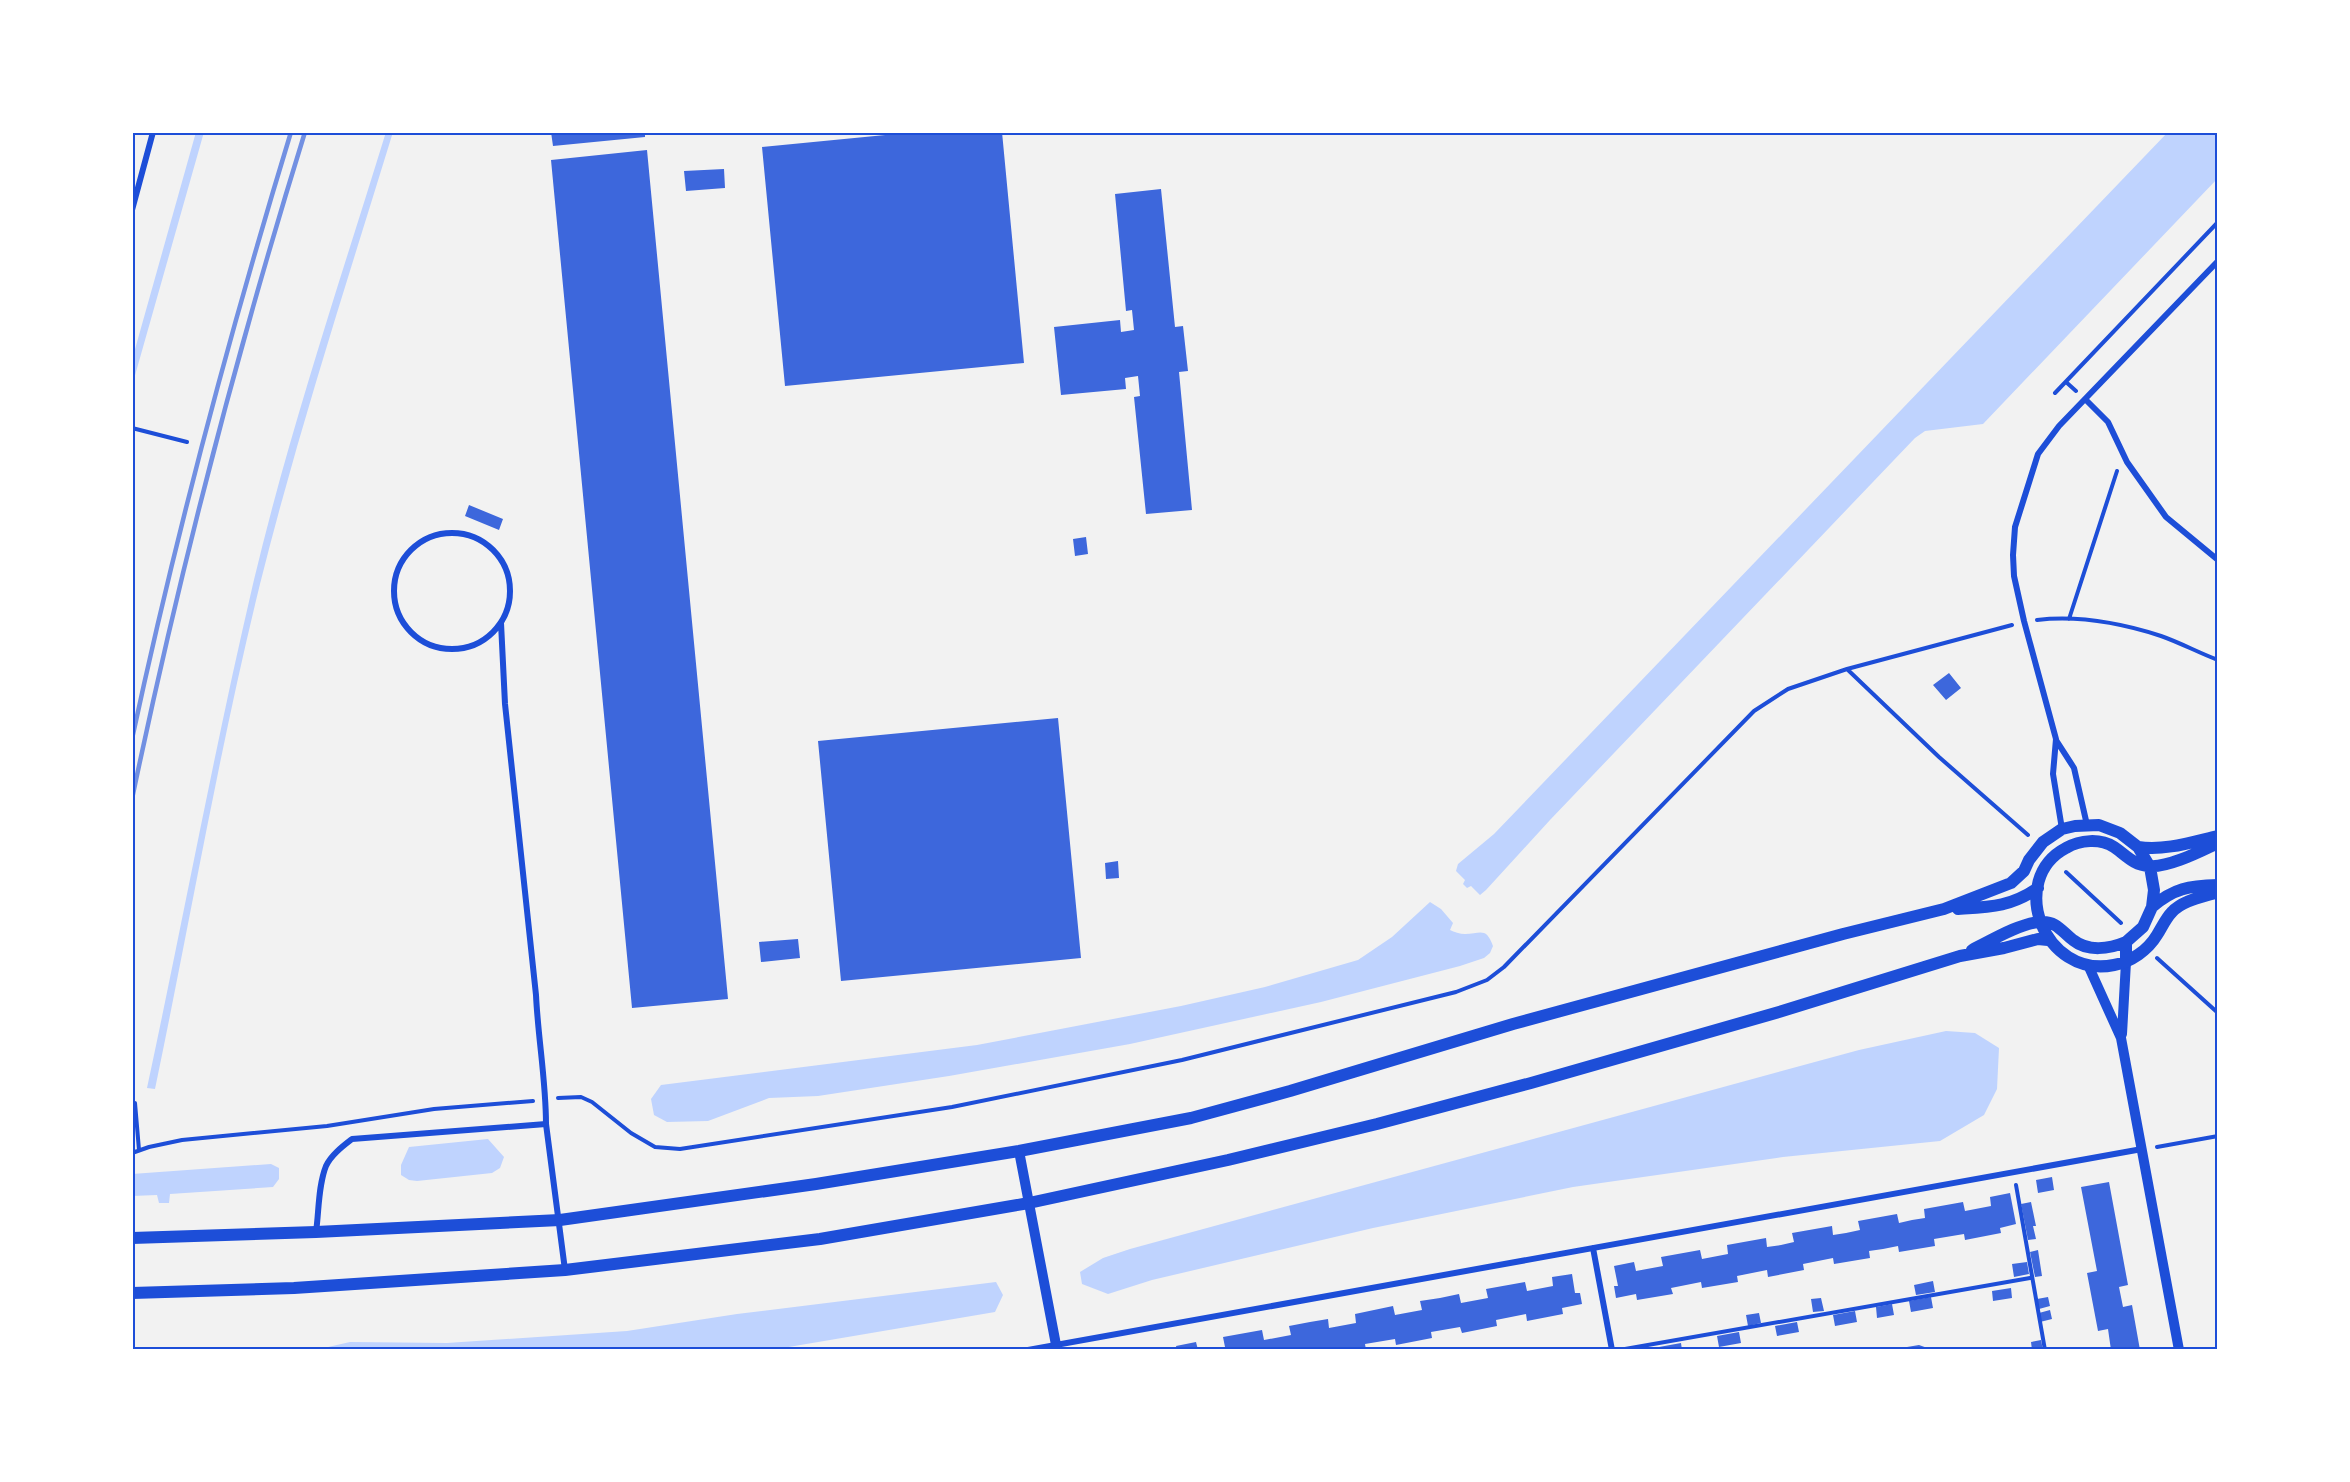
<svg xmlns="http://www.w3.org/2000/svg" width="2350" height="1482" font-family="'PT Sans Narrow',sans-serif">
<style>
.water{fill:#bfd3fe}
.building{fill:#3d67dc}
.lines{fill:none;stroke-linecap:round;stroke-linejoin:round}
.path{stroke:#1d4ed8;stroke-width:4}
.minor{stroke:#1d4ed8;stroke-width:6}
.tertiary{stroke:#1d4ed8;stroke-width:10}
.secondary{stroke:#1d4ed8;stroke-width:12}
.rail{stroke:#7290e2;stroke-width:4.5}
.neatline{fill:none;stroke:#1d4ed8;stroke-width:2}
</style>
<rect width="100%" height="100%" fill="#f2f2f2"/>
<!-- water -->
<path class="water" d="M196,132h8l-72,254v-26z
M386,132h7c-46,150 -95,300 -133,452 -41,167 -70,337 -105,505l-8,-1c36,-168 67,-337 106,-504 36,-152 87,-303 133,-452z
M2168,132h50v46l-235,246 -58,7 -10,7 -365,382 -64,70 -6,5 -9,-9 -4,2 -4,-4 2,-4 -9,-9 2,-7 36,-30z
M1430,902l11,7 12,14 -3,7c4,2 10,4 15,4 15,0 21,-8 28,12l-3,7 -6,5 -24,8 -139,36 -191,42 -181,32 -131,20 -49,2 -61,23 -41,1 -13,-7 -3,-16 10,-14 316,-40 204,-39 84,-19 93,-27 34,-23z
M1946,1031l29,2 24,15 -2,41 -13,26 -44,26 -157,16 -210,30 -200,41 -221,52 -44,14 -26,-10 -2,-12 23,-14 27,-9 729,-199z
M488,1139l16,18 -4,11 -8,5 -75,8 -8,-1 -8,-5v-10l8,-18z
M271,1164l8,4v11l-6,8 -103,7 -1,9h-10l-2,-8 -25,1v-22z
M996,1282l7,13 -8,17 -224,38h-456l35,-8 97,1 180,-12 110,-17z"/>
<!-- building -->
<path class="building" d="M551,132h94v5l-92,9z
M916,132h86l22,231 -239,23 -23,-239z
M647,150l81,849 -96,9 -81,-848z
M724,169l1,19 -39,3 -2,-20z
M1161,189l14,138 8,-1 5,45 -9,1 13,138 -46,4 -12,-117 6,-1 -2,-20 -13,2 1,11 -65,6 -7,-68 66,-7 1,12 13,-2 -2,-20 -6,1 -11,-117z
M469,505l34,14 -4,11 -34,-14z
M1086,537l2,17 -13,2 -2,-17z
M1949,673l12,15 -15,12 -13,-15z
M1058,718l23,240 -240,23 -23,-240z
M1118,861l1,17 -13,1 -1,-16z
M798,939l2,19 -39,4 -2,-20z
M2052,1177l2,13 -16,3 -2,-13z
M2109,1182l19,103 -9,2 4,20 9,-2 8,45h-29l-3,-21 -10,2 -11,-58 10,-2 -16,-84z
M2010,1193l6,31 -16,4 1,5 -36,7 -1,-6 -30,5 1,7 -36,6 -1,-6 -15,3 -14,2 1,7 -36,6 -1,-6 -30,6 1,6 -36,7 -1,-7 -30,6 1,6 -36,6 -1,-6 -30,6 2,6 -36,6 -1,-6 -20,4 -2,-12h4l-4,-20 20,-4 2,9 27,-5 -2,-9 39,-7 2,9 26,-5 -1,-9 39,-7 1,9 14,-2 13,-3 -2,-9 40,-7 1,9 13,-2 14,-3 -2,-9 39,-7 2,9 13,-3 13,-2 -1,-9 39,-7 2,9 26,-5 -1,-9z
M2031,1202l5,24h-3l3,13 -8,1 -7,-36z
M2038,1250l4,26 -7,1 -5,-25z
M2027,1262l2,12 -15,3 -2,-13z
M1572,1274l3,19h5l2,11 -20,4 1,6 -36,7 -1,-7 -30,6 1,6 -35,7 -2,-6 -29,5 1,6 -36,7 -1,-6 -30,5 1,6h-153l12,-3 -2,-10 39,-7 2,10 27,-5 -2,-9 21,-4 18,-3 1,9 27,-5 -1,-9 38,-8 2,9 27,-5 -2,-9 20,-3 19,-4 2,9 27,-5 -2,-9 39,-7 2,9 26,-5 -1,-9z
M1933,1281l2,11 -19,3 -2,-10z
M2011,1288l1,10 -19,3 -1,-10z
M1931,1297l2,11 -22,4 -2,-11z
M2048,1297l2,9 -11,3 -2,-10z
M1821,1298l3,13 -11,1 -2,-13z
M1892,1304l2,11 -17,3 -1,-11z
M2050,1310l2,9 -12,3 -1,-9z
M1855,1311l2,11 -22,4 -2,-11z
M1759,1313l2,10 -13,3 -2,-11z
M1797,1322l2,10 -22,4 -2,-10z
M1739,1332l2,11 -22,4 -2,-11z
M2041,1340l2,10h-11l-1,-8z
M1196,1342l2,8h-21l-1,-4z
M1681,1343l1,7h-22l-1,-3z
M1919,1345l14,5h-38v-1z"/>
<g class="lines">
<!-- path -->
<path class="path" d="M2066,382l10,9
M2055,393l163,-171
M132,428l55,14
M2069,619l48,-148
M2037,620c43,-5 84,3 124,16 20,7 38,17 57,24
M1848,670l91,87 89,78
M2066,872l55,51
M2157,958l61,55
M558,1098l23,-1 11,5 39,31 24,14 25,2 272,-42 230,-47 274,-68 31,-12 17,-13 250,-256 34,-22 59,-20 165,-44
M132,1103h3l4,47
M2157,1147l61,-11
M132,1153l17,-6 33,-7 145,-14 107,-17 99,-8
M2016,1185l29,165
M1625,1349l405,-71"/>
<!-- minor -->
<path class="minor" d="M132,210l21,-78
M2085,399l23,23 19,40 39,55 52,43
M394 591a58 58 0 1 1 116 0a58 58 0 1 1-116 0Z
M501,623l4,81 31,291c2,43 10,86 10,129l19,146
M2056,740l18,28 13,57
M2062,829l-9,-55 3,-35 -32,-118 -10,-45 -1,-21 2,-28 23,-73 21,-28 159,-165
M316,1232c3,-20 2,-46 10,-66 5,-11 17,-20 26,-27l194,-15
M1593,1248l19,102
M1028,1350l1114,-201"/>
<!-- tertiary -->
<path class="tertiary" d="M2088,965l33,73 58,312
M2122,1034l4,-72
M1019,1151l38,199"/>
<!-- secondary -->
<path class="secondary" d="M2218,843c-17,8 -50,25 -69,23 -16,-1 -23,-11 -35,-19 -14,-9 -34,-7 -48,1 -59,31 -23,131 48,117 17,-3 34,-15 43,-30 5,-8 9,-17 15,-23 11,-12 31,-15 46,-20
M2138,847c27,4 54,-5 80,-11
M2152,907c22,-19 37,-21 66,-22
M1958,909c32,-2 52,-2 80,-21
M1972,950c18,-9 50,-28 69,-28 16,-1 21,10 32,18 15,12 36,9 53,2
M132,1238l184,-6 244,-12 256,-36 203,-33 172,-33 99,-27 223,-67 330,-90 101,-25 67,-26 13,-12 5,-11 14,-18 19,-13 13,-3 24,-1 21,8 18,14 12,20 4,23 -2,17 -9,20 -17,15v20
M132,1293l162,-5 271,-18 255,-31 209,-36 199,-43 149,-36 154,-41 248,-71 181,-56 44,-8 34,-9 10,1"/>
<!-- rail -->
<path class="rail" d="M132,739c44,-205 98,-407 159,-607
M132,799c47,-225 105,-448 173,-667"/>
</g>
<!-- border -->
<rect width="2350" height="1482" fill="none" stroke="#ffffff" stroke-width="267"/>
<rect x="134" y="134" width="2082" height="1214" class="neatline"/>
</svg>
